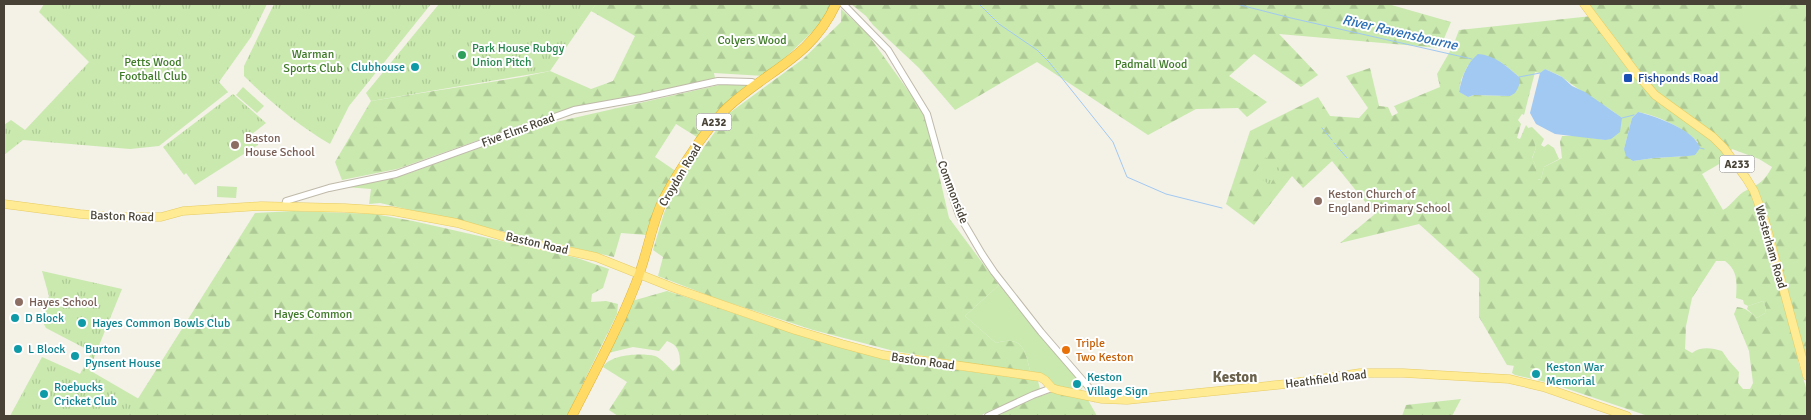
<svg xmlns="http://www.w3.org/2000/svg" width="1811" height="420" font-family="Signika,sans-serif">
<style>
.grass{fill:#c9e9ae}
.forest{fill:url(#forest-firs);fill-rule:evenodd}
.park{fill:url(#park-tufts)}
.water{fill:#a1c9f2}
.lines{fill:none;stroke-linecap:round;stroke-linejoin:round}
.stream{stroke:#a1c9f2;stroke-width:1}
.minor-casing{stroke:#bfbaa9;stroke-width:8}
.major-casing{stroke:#e6cc62;stroke-width:9}
.highway-casing{stroke:#e0b234;stroke-width:10}
.minor{stroke:#fff;stroke-width:6}
.major{stroke:#ffeb94;stroke-width:8}
.highway{stroke:#ffdb66;stroke-width:9}
.leisure-dot{fill:#2e9e5b;stroke:#fff;stroke-width:2}
.culture-dot{fill:#0f9aa8;stroke:#fff;stroke-width:2}
.transit-dot{fill:#1a4fb4;stroke:#fff;stroke-width:2}
.education-dot{fill:#8d6e63;stroke:#fff;stroke-width:2}
.food-dot{fill:#e8710a;stroke:#fff;stroke-width:2}
.labels{text-anchor:middle;stroke-width:4;stroke-linejoin:round;paint-order:stroke}
.shield{fill:#fff;stroke:#7e7b72;stroke-width:1}
.shield-label{font-size:11px;font-weight:bold;fill:#474235}
.park-label{font-size:12px;fill:#3e7a27;stroke:#fff}
.leisure-label{font-size:12px;fill:#27864d;stroke:#fff;text-anchor:start}
.culture-label{font-size:12px;fill:#0d838f;stroke:#fff;text-anchor:start}
.transit-label{font-size:12px;fill:#164399;stroke:#fff;text-anchor:start}
.street-label{font-size:12px;fill:#474235;stroke:#fff}
.education-label{font-size:12px;fill:#785e54;stroke:#fff;text-anchor:start}
.food-label{font-size:12px;fill:#c56008;stroke:#fff;text-anchor:start}
.water-label{font-size:14px;font-style:italic;fill:#2c6eb5;stroke:#fff}
.quarter-label{font-size:15px;font-weight:bold;fill:#6a614c;stroke:#fff}
</style>
<defs>
<pattern id="forest-firs" width="22" height="20" patternUnits="userSpaceOnUse" patternTransform="scale(1.25)"><rect width="22" height="20" fill="#c9e9ae"/><path d="M5 1l3.5 6h-7zM16 11l3.5 6h-7z" fill="#aec996"/></pattern>
<pattern id="park-tufts" width="24" height="20" patternUnits="userSpaceOnUse" patternTransform="scale(1.25)"><rect width="24" height="20" fill="#c9e9ae"/><path d="M3 7l-1-3M5 7V3M7 7l1-3M15 17l-1-3M17 17v-4M19 17l1-3" fill="none" stroke="#aec996"/></pattern>
</defs>
<rect width="100%" height="100%" fill="#f4f1e7"/>
<!-- grass -->
<path class="grass" d="M1746,4h43l-39,27 -16,-15z
M243,87l21,19 -7,7 -21,-18z
M1532,127l12,12 -3,6 3,2 4,-3 6,4 5,11 -15,8 -3,12 -4,1 -2,-16 -3,-5 4,-11 -8,-20z
M217,186l20,1 -1,11 -19,-1z
M999,285l84,101 -1,3 -4,2 -23,-6 -5,-6 -7,-3 -12,-2c-6,-22 -7,-40 -35,-31l-31,-27z
M1763,301l3,7 -1,5 -8,5 -10,-9 1,-3z
M1514,365l36,5v13l-35,-8 -3,-2z"/>
<!-- forest -->
<path class="forest" d="M596,4h235l-4,14 -61,58 -52,-3 1,5 -171,39 -147,52 -55,11 -7,-18 36,-61 151,-24 28,-6 41,18 22,-8 22,-45 -44,-25z
M851,4h537l63,18 -11,26 -161,-14 39,41 -17,12 -47,-33 -25,22 38,26 -20,15 -9,-9 -42,1 -48,26 -111,-73 -82,48 -36,-42 -46,-43 -7,-9z
M1585,4h161l-11,12 15,14 39,-26h18v356l-9,1 9,30v25h-159l-98,-33v-13l-43,-5 -28,-48v-39l-60,-54 -79,19 35,-29 -43,-53 -29,27 -11,-12 -38,49 -28,-21 24,-73 68,-34 12,19 29,2 9,-10 -22,-32 24,-8 9,38 9,1 4,9 6,-3 -4,-7 46,-19 -3,-13 16,-28 6,-16 133,-14zM1468,65h37l14,12 -9,19 -36,-1 -6,2 -9,-5 2,-12zM1545,69c5,3 13,5 18,9 9,7 19,13 29,20 10,7 21,12 29,20l-16,22 -26,-4h-17l-2,6 2,16 -18,9 -3,12 -3,1 -3,-16 -3,-6 4,-10 -5,-16 -5,-7 -6,14 -3,-1 4,-14 -3,-4 4,-6 2,1 11,-43 5,1zM1638,112c21,4 44,15 60,30l-10,14 -34,2 -21,3 -9,-12 8,-31zM1732,149l27,10 13,8c-8,15 -13,17 -27,24 -8,4 -13,14 -22,19l-21,-36 24,-14zM1716,261h9c13,10 12,21 11,37l7,2 1,4 4,2 15,-5 3,7 -1,5 -8,5c-7,-6 -11,-10 -20,-11l-3,7 15,37 4,32 -3,6h-7l-5,-6 1,-11 -10,-11 -7,-10c-10,-3 -21,-5 -30,2l-7,-4 1,-23 6,-28z
M841,9l25,23 59,82 24,104 50,67 -34,31 31,27c28,-9 29,9 35,31l-137,-23 -81,-21 -98,-32 -57,-22 5,-19 -10,-7 11,-37 5,-11 16,-29 43,-59 75,-55 38,-37z
M719,85h34l-53,54 -24,-15 -21,33 22,15 -31,63 -25,-2 -7,24 -234,-54 -11,1 2,-15 -25,-2 61,-13 131,-48z
M294,211l80,3 39,7 164,37 32,11 -6,19 -11,6 -1,8 15,-1 12,3 -1,10 -50,102h-440l128,-203z
M667,291c61,19 122,43 184,59 59,16 120,21 180,29l7,2 2,8 -61,27h-361l-9,-6 18,-28 -24,-15c8,-13 38,-14 52,-11 6,2 13,11 18,15l7,-7c0,-12 -2,-19 -13,-23l-8,10 -26,-4 -25,6 24,-52z
M1052,392l36,8 9,16h-102l32,-15z
M1461,399l-9,17h-50l4,-11z"/>
<!-- park -->
<path class="park" d="M44,4h223l-16,33 -32,45 9,10 -69,54 -29,3 -107,-9 -19,15v-30l7,-5 14,10 64,-68 -50,-50z
M274,4h157l-82,102 -19,38c-31,-18 -61,-43 -86,-68v-10z
M439,4h157l-46,67 -179,30 -5,-8z
M233,94l33,29 -14,11 6,11 -63,40 -9,-12 -2,2 -21,-28z
M1265,157l15,11 -10,17 -16,-11z
M42,271l80,18 -33,81 50,29 -12,17h-117l32,-59 38,17 12,-22 -46,-24 -5,-9 8,-23z"/>
<!-- water -->
<path class="water" d="M1478,54c16,1 29,12 41,23l1,5 -2,6 -3,5 -5,3 -36,-1 -6,2 -9,-5c3,-15 7,-28 19,-38z
M1545,69l17,8 10,9 13,6 33,23 4,3 -2,14 -9,7 -6,1 -50,-6 -19,-10 -6,-11 10,-40z
M1638,112c17,4 57,18 62,36l-5,7 -7,1 -34,2 -21,3 -7,-5 -2,-7 8,-31z"/>
<g class="lines">
<!-- stream -->
<path class="stream" d="M979,4l20,20 38,26 12,12 64,80 14,35 39,17 56,14
M1236,4l55,14 181,41
M1519,77l21,-4
M1622,118l12,-3
M1322,128l10,12
M1334,143l13,15
M1700,148l4,1"/>
<defs>
<path id="minor" d="M843,4l45,46 39,64 13,47 19,54 23,39 12,18 47,60 51,59 3,7
M285,206l1,-5 43,-13 67,-14 178,-64 67,-12 77,-17 34,1 6,2
M988,416l45,-21 19,-7"/>
<path id="major" d="M1584,4l52,69 19,22 58,42 11,11 22,30 8,13 11,30 42,155
M4,204l76,10 35,3h46l22,-6 78,-5 84,2 47,3 65,12 55,16 84,18 78,31 121,42 47,14 41,11 157,22 5,3 7,8 6,2 44,9 25,1 159,-16 74,-11h43l106,6 34,8 84,29"/>
<path id="highway" d="M572,416c22,-43 46,-87 64,-133 10,-25 14,-51 24,-76 10,-23 25,-44 39,-65 9,-12 18,-25 29,-35 41,-38 82,-48 108,-103"/>
</defs>
<!-- minor casing -->
<use href="#minor" class="minor-casing"/>
<!-- major casing -->
<use href="#major" class="major-casing"/>
<!-- highway casing -->
<use href="#highway" class="highway-casing"/>
<!-- minor -->
<use href="#minor" class="minor"/>
<!-- major -->
<use href="#major" class="major"/>
<!-- highway -->
<use href="#highway" class="highway"/>
</g>
<!-- markers -->
<circle class="leisure-dot" cx="462" cy="55" r="5"/>
<g class="culture-dot">
<circle cx="415" cy="67" r="5"/>
<circle cx="15" cy="318" r="5"/>
<circle cx="82" cy="323" r="5"/>
<circle cx="18" cy="349" r="5"/>
<circle cx="75" cy="356" r="5"/>
<circle cx="1536" cy="374" r="5"/>
<circle cx="1077" cy="384" r="5"/>
<circle cx="44" cy="394" r="5"/>
</g>
<rect class="transit-dot" x="1623" y="73" width="10" height="10" rx="2.5"/>
<g class="education-dot">
<circle cx="235" cy="145" r="5"/>
<circle cx="1318" cy="201" r="5"/>
<circle cx="19" cy="302" r="5"/>
</g>
<circle class="food-dot" cx="1066" cy="350" r="5"/>
<g class="labels">
<!-- shield labels -->
<g class="shield">
<rect x="696.5" y="113.5" width="35" height="17" rx="4"/>
<rect x="1719.5" y="155.5" width="35" height="17" rx="4"/>
</g>
<g class="shield-label">
<text x="714" y="126">A232</text>
<text x="1737" y="168">A233</text>
</g>
<!-- park labels -->
<g class="park-label">
<text x="752" y="44">Colyers Wood</text>
<text x="313" y="58">Warman<tspan x="313" dy="14">Sports Club</tspan></text>
<text x="153" y="66">Petts Wood<tspan x="153" dy="14">Football Club</tspan></text>
<text x="1151" y="68">Padmall Wood</text>
<text x="313" y="318">Hayes Common</text>
</g>
<!-- leisure labels -->
<g class="leisure-label">
<text x="472" y="52">Park House Rubgy<tspan x="472" dy="14">Union Pitch</tspan></text>
</g>
<!-- culture labels -->
<g class="culture-label">
<text x="405" y="71" text-anchor="end">Clubhouse</text>
<text x="25" y="322">D Block</text>
<text x="92" y="327">Hayes Common Bowls Club</text>
<text x="28" y="353">L Block</text>
<text x="85" y="353">Burton<tspan x="85" dy="14">Pynsent House</tspan></text>
<text x="1546" y="371">Keston War<tspan x="1546" dy="14">Memorial</tspan></text>
<text x="1087" y="381">Keston<tspan x="1087" dy="14">Village Sign</tspan></text>
<text x="54" y="391">Roebucks<tspan x="54" dy="14">Cricket Club</tspan></text>
</g>
<!-- transit labels -->
<g class="transit-label">
<text x="1638" y="82">Fishponds Road</text>
</g>
<!-- street labels -->
<g class="street-label">
<text transform="translate(518 130) rotate(-20)" y="4">Five Elms Road</text>
<text transform="translate(680 175) rotate(-59)" y="4">Croydon Road</text>
<text transform="translate(953 192) rotate(69)" y="4">Commonside</text>
<text transform="translate(122 216) rotate(2)" y="4">Baston Road</text>
<text transform="translate(537 243) rotate(13)" y="4">Baston Road</text>
<text transform="translate(1771 247) rotate(74)" y="4">Westerham Road</text>
<text transform="translate(923 361) rotate(8)" y="4">Baston Road</text>
<text transform="translate(1326 379) rotate(-7)" y="4">Heathfield Road</text>
</g>
<!-- education labels -->
<g class="education-label">
<text x="245" y="142">Baston<tspan x="245" dy="14">House School</tspan></text>
<text x="1328" y="198">Keston Church of<tspan x="1328" dy="14">England Primary School</tspan></text>
<text x="29" y="306">Hayes School</text>
</g>
<!-- food labels -->
<g class="food-label">
<text x="1076" y="347">Triple<tspan x="1076" dy="14">Two Keston</tspan></text>
</g>
<!-- water labels -->
<g class="water-label">
<text transform="translate(1400 32) rotate(13)" y="5">River Ravensbourne</text>
</g>
<!-- quarter labels -->
<g class="quarter-label">
<text x="1235" y="382">Keston</text>
</g>
</g>
<!-- border -->
<rect width="1811" height="420" fill="none" stroke="#474235" stroke-width="10"/>
</svg>
